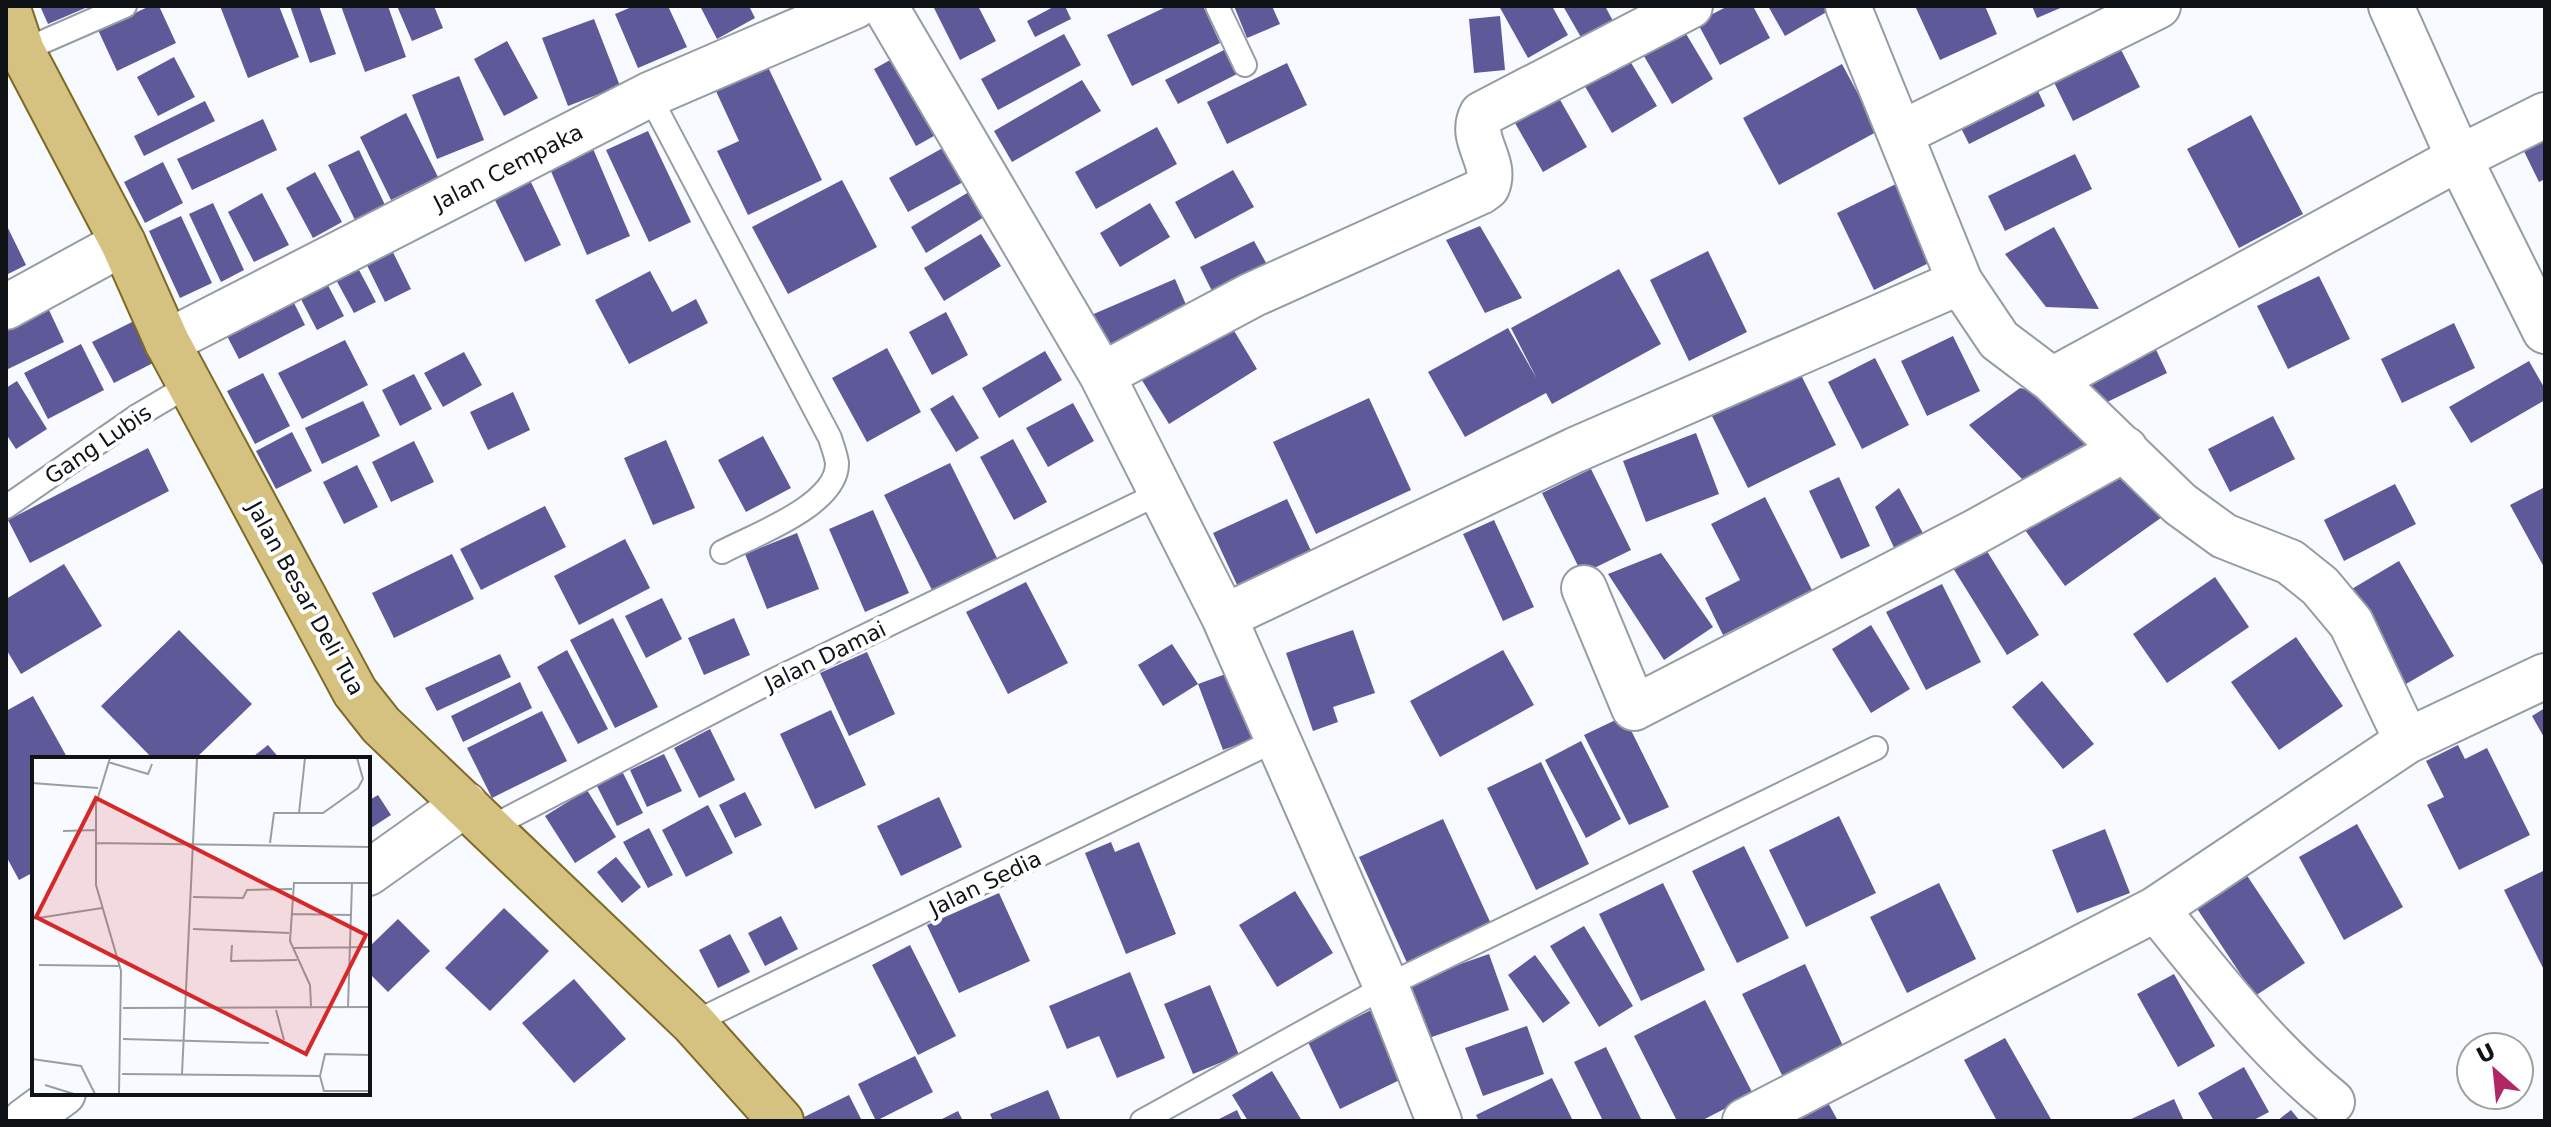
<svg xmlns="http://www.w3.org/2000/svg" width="2551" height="1127" font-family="'DejaVu Sans',sans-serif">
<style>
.building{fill:#5e5999}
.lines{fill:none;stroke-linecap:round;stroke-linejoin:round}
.lane-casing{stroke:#959ca4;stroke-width:26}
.street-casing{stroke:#959ca4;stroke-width:48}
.primary-casing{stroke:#7e6a24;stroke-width:48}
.lane{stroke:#fff;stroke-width:22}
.street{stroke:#fff;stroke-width:44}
.primary{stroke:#d5c280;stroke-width:44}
.labels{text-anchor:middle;stroke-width:8;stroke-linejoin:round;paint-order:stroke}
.street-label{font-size:22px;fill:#101316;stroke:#fff}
.inset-road{fill:none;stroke:#9b9ea1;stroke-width:2}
.view{fill:#d62828;fill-opacity:0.15;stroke:#d62828;stroke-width:4}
.inset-edge{fill:none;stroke:#101316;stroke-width:4}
</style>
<rect width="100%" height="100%" fill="#f7fafe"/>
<!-- building -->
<path class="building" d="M40,6h50l-42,18z
M150,6h9l17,37 -59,28 -19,-41z
M220,6h59l20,51 -51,21z
M290,6h29l17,48 -26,9z
M341,6h47l18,51 -41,15z
M397,6h37l9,22 -31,13z
M634,6h34l19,41 -49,21 -23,-54z
M700,6h49l6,12 -38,21z
M933,6h45l18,35 -36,19z
M1055,6h10l6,13 -36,18 -8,-16z
M1168,6h35l17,37 -88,43 -25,-51z
M1234,6h38l8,18 -33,14z
M1499,6h53l16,29 -40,23z
M1563,6h42l8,15 -31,18z
M1728,6h25l17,32 -50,27 -23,-43z
M1768,6h69l-52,30z
M1915,6h70l12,28 -57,26z
M2032,6h33l-28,12z
M1500,16l5,54 -31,3 -5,-54z
M594,19l26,67 -52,20 -26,-68z
M1682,27l31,52 -41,25 -31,-53z
M2111,30l29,57 -67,34 -28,-57z
M1064,34l17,31 -83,45 -17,-31z
M507,41l31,57 -34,18 -30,-57z
M1226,49l13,24 -61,31 -13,-24z
M908,50l42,77 -34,19 -42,-77z
M1627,56l30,50 -45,27 -29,-50z
M174,57l21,40 -37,19 -21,-39z
M1287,63l20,42 -80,39 -20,-42z
M1842,64l36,67 -99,54 -36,-67z
M767,65l55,115 -74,35 -31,-64 22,-10 -24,-52z
M2030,74l15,32 -76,38 -16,-32z
M459,76l25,64 -47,19 -25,-64z
M1082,80l19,31 -89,51 -18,-31z
M1555,91l32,56 -44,25 -32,-56z
M205,101l10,20 -71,35 -10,-20z
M406,113l32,64 -47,23 -31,-63z
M2251,115l52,99 -64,34 -52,-99z
M263,119l14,31 -85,40 -15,-31z
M2545,124v55l-6,3 -22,-45z
M1157,127l20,37 -81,45 -21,-37z
M648,131l43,91 -42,20 -43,-92z
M957,140l19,35 -68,37 -19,-34z
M591,144l39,92 -43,19 -40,-93z
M359,150l26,55 -30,15 -27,-55z
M2075,154l17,35 -87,42 -17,-35z
M163,162l20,41 -38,20 -21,-41z
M1233,170l21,37 -59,32 -20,-37z
M315,172l27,50 -29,16 -27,-50z
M529,178l32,67 -36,17 -33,-68z
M842,180l35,67 -89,47 -36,-67z
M1902,181l37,77 -65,32 -37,-77z
M982,184l15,25 -71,44 -15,-26z
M262,193l27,52 -35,17 -26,-50z
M213,203l31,67 -23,12 -32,-68z
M1150,203l20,34 -50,30 -20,-34z
M181,216l31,67 -32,15 -31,-67z
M6,224l20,41 -20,10z
M1480,226l42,72 -37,15 -39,-73z
M2054,227l45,82 -53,-2 -41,-53z
M384,234l27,55 -26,13 -27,-55z
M981,234l20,32 -57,35 -20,-33z
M1254,241l16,29 -55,27 -15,-30z
M1708,251l39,81 -58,29 -39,-81z
M350,253l26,49 -22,11 -26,-48z
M319,268l25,48 -27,14 -25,-48z
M1619,269l42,75 -109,60 -6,-11 -81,44 -37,-65 80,-44 29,51 -26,-51z
M650,271l22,41 24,-13 12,24 -79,41 -34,-64z
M2319,276l31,63 -62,30 -31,-63z
M1175,279l15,35 -86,37 -15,-35z
M293,301l12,24 -66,34 -12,-23z
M49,310l15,32 -58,28v-39z
M946,312l22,43 -36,20 -23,-43z
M1224,314l33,55 -88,55 -34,-55z
M134,321l21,41 -41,21 -22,-41z
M2454,323l21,45 -73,35 -21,-44z
M1953,336l27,55 -53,25 -26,-55z
M2151,339l16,34 -66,32 -16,-34z
M345,340l23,45 -66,34 -24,-46z
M81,344l23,46 -56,29 -24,-46z
M887,348l34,64 -54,30 -35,-64z
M1045,351l17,29 -63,38 -17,-30z
M464,352l18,33 -39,22 -19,-34z
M1875,358l34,67 -47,24 -34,-67z
M2529,361l16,28v11l-74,43 -22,-36z
M263,373l27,53 -35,18 -28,-53z
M1800,373l36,72 -88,43 -36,-72z
M414,374l18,35 -32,17 -18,-36z
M17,381l30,48 -31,20 -10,-15v-46z
M2020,388l37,9 34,54 -69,28 -53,-54z
M513,392l17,38 -42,20 -18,-38z
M953,395l26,43 -23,14 -26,-43z
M1369,398l42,92 -95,44 -43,-92z
M363,401l17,35 -58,28 -17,-36z
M1073,403l21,38 -46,26 -22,-39z
M2273,416l22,43 -65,33 -22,-43z
M292,432l20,39 -36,18 -20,-38z
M1696,433l23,61 -73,28 -23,-61z
M763,436l28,52 -45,24 -28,-52z
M1013,439l34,63 -33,18 -34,-63z
M666,440l29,68 -42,17 -29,-67z
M414,441l20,41 -43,20 -19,-40z
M148,448l21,43 -139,72 -22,-43z
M2125,459l40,56 -100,71 -40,-56z
M950,463l47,95 -65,32 -48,-95z
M357,465l21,42 -34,17 -21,-42z
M1591,469l40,81 -49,24 -40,-81z
M1839,477l31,69 -29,13 -32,-68z
M2395,484l21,40 -72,37 -20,-41z
M2545,487v82l-35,-64z
M1899,488l27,51 -29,15 -22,-47z
M1765,497l47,93 -89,45 -18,-37 35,-18 -29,-56z
M1287,499l26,56 -74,34 -26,-56z
M545,506l21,41 -85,43 -21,-41z
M873,510l36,83 -44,19 -36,-83z
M1494,520l40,87 -31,14 -40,-87z
M797,533l22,56 -52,20 -22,-55z
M625,539l25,49 -71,37 -25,-49z
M1985,548l54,87 -32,20 -54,-87z
M1661,553l52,74 -49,33 -56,-86z
M452,554l22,45 -80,39 -22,-45z
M2399,561l55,95 -48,28 -56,-94z
M64,564l38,62 -81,48 -15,-25v-50z
M2215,577l34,50 -82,56 -34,-49z
M1026,582l42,81 -60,31 -42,-82z
M1942,584l39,78 -55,28 -40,-78z
M662,598l20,41 -36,19 -21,-42z
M613,618l45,89 -43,21 -45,-88z
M734,618l16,37 -46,20 -16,-37z
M1871,625l39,64 -39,24 -39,-64z
M179,630l73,74 -57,55h-42l-52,-53z
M1353,630l22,63 -42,14 5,15 -25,9 -27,-78z
M2296,637l47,69 -64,44 -48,-68z
M1172,644l26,40 -35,22 -25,-41z
M567,650l41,79 -30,15 -41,-77z
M1503,650l31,55 -94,52 -30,-56z
M867,652l28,62 -46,22 -29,-63z
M500,654l11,23 -74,34 -12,-23z
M1234,671l25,66 -36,13 -25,-66z
M2042,681l52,63 -31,25 -51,-62z
M520,682l12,26 -69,34 -12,-26z
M33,696l35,63h-34v113l-15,8 -13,-24v-145z
M2545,708v31l-13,-23z
M831,710l35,75 -51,24 -35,-75z
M542,711l25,50 -75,37 -25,-50z
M1624,716l45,91 -40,18 -45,-90z
M710,729l25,51 -36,18 -25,-50z
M1581,741l40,78 -35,19 -41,-78z
M268,745l12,14h-30z
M2458,745l7,14 22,-11 43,87 -71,35 -32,-65 17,-8 -18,-36z
M664,754l18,37 -35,16 -17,-37z
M1541,762l48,102 -53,26 -49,-102z
M622,771l21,42 -26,13 -21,-42z
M587,790l29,47 -41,26 -30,-47z
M745,792l17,33 -27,13 -16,-33z
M378,795l13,20 -23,15v-29z
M939,797l23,50 -61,29 -24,-50z
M708,805l25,48 -47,24 -24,-47z
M1839,816l37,77 -70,34 -37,-77z
M1443,819l49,107 -84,39 -49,-108z
M2357,824l46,83 -59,33 -45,-83z
M649,828l24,47 -25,13 -25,-46z
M2105,829l25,64 -53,20 -25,-63z
M1111,842l4,10 24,-10 37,92 -50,20 -41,-101z
M1744,846l45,92 -52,25 -45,-92z
M616,857l25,30 -19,16 -25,-31z
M2545,870v102l-41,-82z
M2246,874l59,89 -50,33 -59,-89z
M1663,883l42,87 -64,31 -42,-87z
M1939,883l37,76 -69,34 -37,-76z
M1295,891l38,62 -56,34 -38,-62z
M999,893l31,68 -71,32 -32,-68z
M504,908l45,43 -59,60 -45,-43z
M781,916l17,33 -33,17 -17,-33z
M398,919l32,32 -42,41 -20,-20v-24z
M1584,926l49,80 -34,21 -49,-81z
M730,934l20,38 -32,16 -19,-38z
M910,945l46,91 -38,19 -46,-90z
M1489,954l20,56 -80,28 -20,-56z
M1535,955l35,48 -27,20 -35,-48z
M1805,964l39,84 -61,29 -41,-83z
M1130,972l35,86 -48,20 -18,-42 -32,13 -18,-43z
M2174,974l41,72 -37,21 -41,-73z
M574,979l52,60 -52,44 -52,-60z
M1210,985l29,70 -46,19 -29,-70z
M1705,1000l48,94 -52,27h-24l-43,-85z
M1377,1007l33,68 -70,34 -32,-67z
M1527,1026l17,48 -61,22 -18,-48z
M2005,1038l47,83h-55l-33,-61z
M1606,1047l36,74h-39l-29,-59z
M915,1056l18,36 -57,29 -18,-37z
M2244,1067l25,45 -17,9h-38l-16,-28z
M1272,1071l30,50h-54l-16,-26z
M1552,1078l21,43h-94l-3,-6z
M1048,1090l13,31h-68l-3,-7z
M849,1095l13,26h-58l-2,-3z
M1826,1099l12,22h-52z
M2174,1099l10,22h-57z
M1237,1110l5,11h-27z
M2291,1110l9,11h-23z
M958,1111l5,10h-25z"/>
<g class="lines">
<defs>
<path id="lane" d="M1217,6l28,59
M22,51l103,-45
M649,95l181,343c2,7 6,17 7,25 1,42 -83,72 -115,89
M6,507l131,-91 54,-32
M491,827l283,-147 388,-188
M693,1023l583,-283
M1142,1121l244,-135 490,-238"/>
<path id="street" d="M885,6l217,369 122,242 162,369 53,135
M1848,6l112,276 39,58 53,40 128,124 44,32 66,26 30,24 31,37 56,118
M2391,6l68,152 86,173
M1902,133l256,-127
M6,307l117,-64
M167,342l482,-247 206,-89
M1102,375l150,-80 228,-103 7,-5c11,-26 -19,-47 -5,-73l208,-108
M2052,380l407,-222 86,-43
M1584,588l50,120 343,-177 148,-82
M1224,617l351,-167 385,-168
M368,873l97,-69
M2156,909c55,67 108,138 176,193
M25,1121l38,-28
M1745,1121l411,-212 251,-168 138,-65"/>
<path id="primary" d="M7,6l15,45 101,192 44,99 188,350 26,33 312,298 88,98"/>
</defs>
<!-- lane casing -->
<use href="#lane" class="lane-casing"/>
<!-- street casing -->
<use href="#street" class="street-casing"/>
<!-- primary casing -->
<use href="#primary" class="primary-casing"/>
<!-- lane -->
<use href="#lane" class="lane"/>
<!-- street -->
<use href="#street" class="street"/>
<!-- primary -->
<use href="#primary" class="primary"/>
</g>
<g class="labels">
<!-- street labels -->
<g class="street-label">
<text transform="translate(508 167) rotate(-27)" y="8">Jalan Cempaka</text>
<text transform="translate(98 444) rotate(-34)" y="8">Gang Lubis</text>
<text transform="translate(306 598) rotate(61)" y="8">Jalan Besar Deli Tua</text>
<text transform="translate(825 656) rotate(-26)" y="8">Jalan Damai</text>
<text transform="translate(985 883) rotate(-26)" y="8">Jalan Sedia</text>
</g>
</g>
<!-- overview -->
<g transform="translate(32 757)">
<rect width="338" height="338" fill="#f7fafe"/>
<path class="inset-road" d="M78,1l-14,46v81l25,86 -2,123M76,5l40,12 4,-10M0,26l66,5M267,56l6,-55M31,74l33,-1M64,86l274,4M238,86l4,-30h49l35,-25 5,-9 -6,-21M161,140l50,1 4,-8 45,-1M259,157l59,1M0,162l70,-11M161,172l96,4M200,188l-1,16 66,-1M261,191l77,-1M7,208l81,1M279,249l-1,-21 -20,-44 4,-58h58M316,250l4,-124h18M91,251l247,-1M244,253l8,30M91,282l146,4M338,298l-45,-1 -5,22 4,15h46M0,302l49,7 14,28M90,317l198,2M150,317l15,-316M13,328l29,9"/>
<path class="view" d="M64,41l270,137 -60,119 -270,-137z"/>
<rect width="338" height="338" class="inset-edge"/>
</g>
<!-- border -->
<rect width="2551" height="1127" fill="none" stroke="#101316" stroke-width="16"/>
<!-- north arrow -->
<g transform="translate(2495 1071) rotate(333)"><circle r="38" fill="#ffffff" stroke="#9fa1a2" stroke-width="2"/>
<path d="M0-6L14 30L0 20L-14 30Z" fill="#b12664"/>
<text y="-12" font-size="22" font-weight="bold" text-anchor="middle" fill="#101316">U</text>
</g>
</svg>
